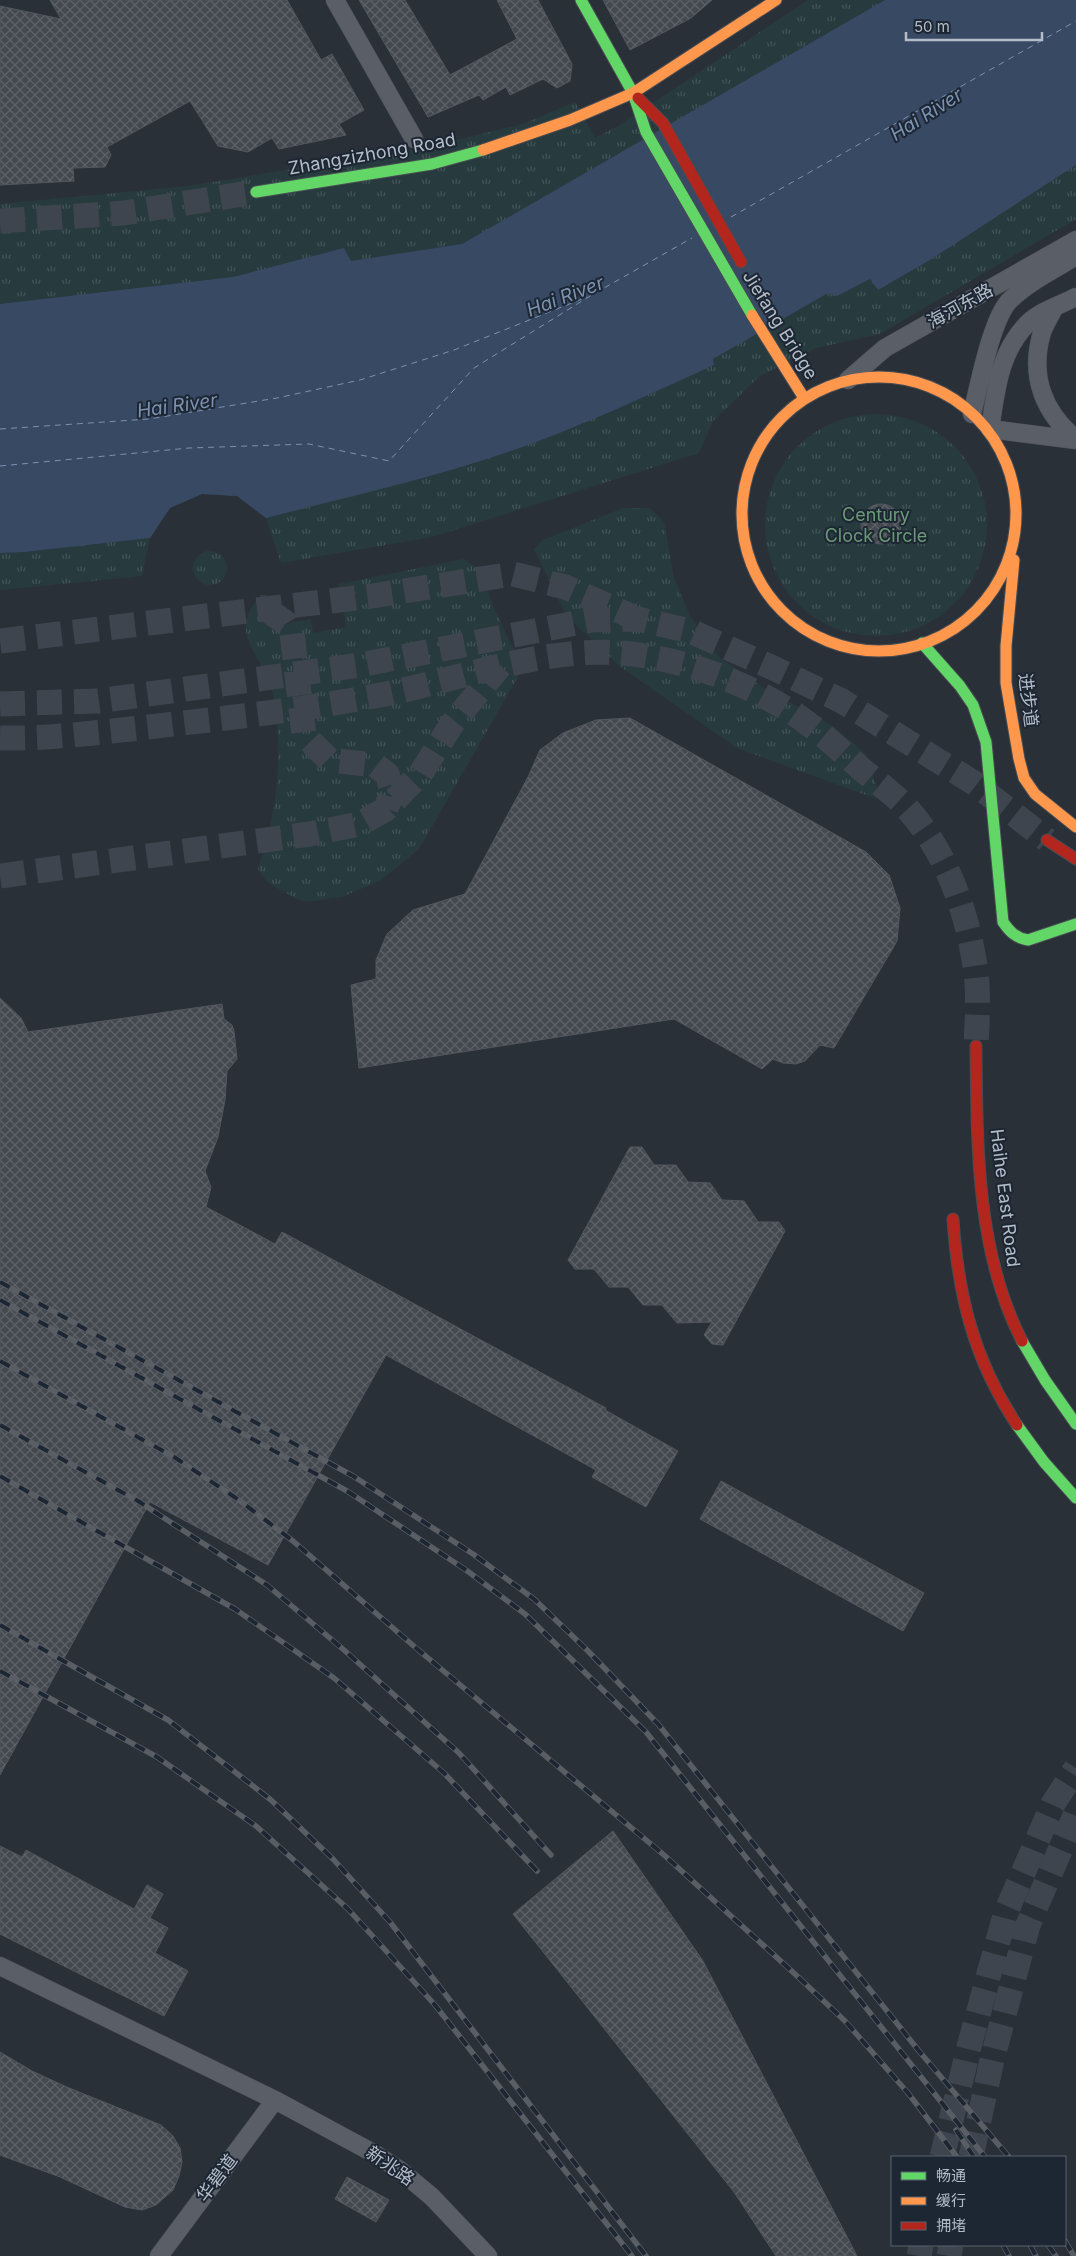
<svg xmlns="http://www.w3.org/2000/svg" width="1076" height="2256" font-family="Inter,'Noto Sans SC',sans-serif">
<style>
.park{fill:url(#park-tufts)}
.water{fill:#384963}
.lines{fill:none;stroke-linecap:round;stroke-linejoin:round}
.ferry{stroke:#7c92b1;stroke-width:1;stroke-dasharray:6 5;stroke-linecap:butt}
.building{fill:url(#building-cross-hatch);stroke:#52575f}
.secondary-tunnel{stroke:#3f454e;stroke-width:25;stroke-dasharray:25 12;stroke-linecap:butt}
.street-casing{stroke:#484c53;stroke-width:19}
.fast-casing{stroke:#484c53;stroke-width:13}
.slow-casing{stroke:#484c53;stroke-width:13}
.jam-casing{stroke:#484c53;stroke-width:13}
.street{stroke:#5a5e66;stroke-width:18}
.fast{stroke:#63d668;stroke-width:11}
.slow{stroke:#ff974d;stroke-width:11}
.jam{stroke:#b3261e;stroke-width:11}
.rail-casing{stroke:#595d64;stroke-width:5.5}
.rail{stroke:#1d2633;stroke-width:4;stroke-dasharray:11;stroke-linecap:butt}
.labels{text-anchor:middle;stroke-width:4;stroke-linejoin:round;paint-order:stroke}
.street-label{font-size:18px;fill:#b4bcc9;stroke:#1d2633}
.park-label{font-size:18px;fill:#6b9a76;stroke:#1d2633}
.water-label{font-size:19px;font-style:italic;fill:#7c92b1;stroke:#1d2633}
</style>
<defs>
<pattern id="park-tufts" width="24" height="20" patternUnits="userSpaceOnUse" patternTransform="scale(1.25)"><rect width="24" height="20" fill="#273a3e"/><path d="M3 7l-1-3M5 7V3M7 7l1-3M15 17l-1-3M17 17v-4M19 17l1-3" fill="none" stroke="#445559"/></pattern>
<pattern id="building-cross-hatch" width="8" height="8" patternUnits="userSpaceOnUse" patternTransform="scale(1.25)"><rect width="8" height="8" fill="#444950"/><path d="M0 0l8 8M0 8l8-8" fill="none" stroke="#5d6168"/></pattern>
</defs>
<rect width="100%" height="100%" fill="#2a3038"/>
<!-- park -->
<path class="park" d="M808,0h268v219l-196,115 -64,14 -56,28 -47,45 -14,32 -267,84 -151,26 -15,-45 -29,-22 -35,-2 -32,14 -20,30 -8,38 -142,14v-386l188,-18 239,-39 96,-23 52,-22 20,36 23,-12z
M765 525a111 111 0 1 1 222 0a111 111 0 1 1-222 0Z
M623,508h27l14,14 10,56 16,38 30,42 47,32 66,36 33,28 14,42 -6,2 -137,-50 -119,-83 -52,-50 -32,-66 9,-9z
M193 568a17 17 0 1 1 34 0a17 17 0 1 1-34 0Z
M464,559l17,12 12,35 18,38 13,18 -1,6 -104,181 -38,31 -39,17 -36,5 -11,-4 -28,-16 -9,-13c3,-11 7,-22 10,-33 11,-46 14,-94 5,-141 -8,-41 -49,-60 -12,-100l10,1 6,29 34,-6 2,14 33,-6 -7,-43z"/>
<!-- water -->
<path class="water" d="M885,0h191v165l-146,95 -52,30 -8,-11 -33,17 -9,-3 -115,66 1,6c-68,31 -136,63 -206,87 -79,27 -161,45 -242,66l-29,-22 -35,-2 -32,14 -20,30 -126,14 -24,1v-249l233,-27 111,-29 7,13 111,-17z"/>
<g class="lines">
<!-- ferry -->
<path class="ferry" d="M731,217l345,-196
M0,429l149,-10 128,-21 83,-18 94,-30 133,-53
M0,466l189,-18 120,-4 80,17 85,-93 116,-72 102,-58"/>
</g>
<!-- building -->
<path class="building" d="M50,0h237l34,60 11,-6 32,56 -25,14 7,11 -67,14 -7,-11 -24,14 -30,-6 -28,-45 -83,46 4,8 -6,12 -32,1 1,13 -74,4v-179l61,13z
M359,0h46l45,75 67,-36 -20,-39h41l34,64 -2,17 -13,7 -14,-9 -33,16 -4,-8 -23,13 -4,-5 -51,22z
M603,0h109l-21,18 -61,32z
M861 524a20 20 0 1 1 40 0a20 20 0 1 1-40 0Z
M630,718l236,134 23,23 11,33 -3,33 -63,107 -14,-3 -15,16 -9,3 -13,-1 -10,-4 -11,10 -88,-50 -315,49 -8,-83 25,-6v-19l11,-26 26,-24 52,-16 63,-117 12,-27 23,-17 33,-13z
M0,998l21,20 7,14 194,-28 2,15 8,6 2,6 3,28 -10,12 -2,29 -7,37 -13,34 6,16 -5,20 69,37 7,-12 324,176 -1,2 73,41 -32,56 -54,-30 4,-7 -210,-115 -118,210 -118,-63 -150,273z
M630,1147h12l12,18h22l12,17 22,1 12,17 22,1 14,21h21l6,9 -62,114 -11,-1 -8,-9 8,-13 -35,1 -15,-18h-19l-15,-18h-19l-15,-18h-19l-7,-9z
M721,1481l203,112 -21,38 -203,-112z
M613,1831l90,130 154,295h-81l-42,-64 -221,-278z
M0,1846l22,11 4,-7 108,59 13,-24 16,9 -13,24 18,10 -13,25 33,18 -24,45 -164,-82z
M0,2052l32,19 37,17 92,37 12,11 7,12 2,14 -3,14 -6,14 -17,15 -14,5 -17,-3 -65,-30 -60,-22z
M347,2177l42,23 -13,22 -41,-23z"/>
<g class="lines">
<!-- secondary-tunnel -->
<path class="secondary-tunnel" d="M0,221l124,-8 132,-21
M266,609l20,14 6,10 12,102 25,25 46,5 12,9 5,16 -6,19
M0,641l372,-45 141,-22 52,13 66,29
M0,704l98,-3 262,-36 231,-45 47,-1 52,12 81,36 69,33 134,83 73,57
M0,738c47,1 93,-5 140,-10 75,-9 149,-16 224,-30 72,-12 141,-39 215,-45 73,-6 153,21 214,60 24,16 45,35 66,54 14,12 29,23 42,35 44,44 67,110 75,171 3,24 1,49 0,73
M0,876l310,-42 49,-10 27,-15 35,-36 31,-49 48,-58
M942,2157l28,-114 36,-131 47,-108 23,-36
M971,2157l21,-97 36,-135 48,-112
M919,2256l2,-11
M949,2256l2,-11"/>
<defs>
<path id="street" d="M335,0l79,139
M1076,297c-15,8 -36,14 -48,26 -29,29 -32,67 -38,106l86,11
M1054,308c-4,9 -11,18 -13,28 -11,41 3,77 35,103
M848,380l37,-32 191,-108
M972,414c7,-28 19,-93 37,-113 19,-19 45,-31 67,-45
M0,1966l275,134 100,54 26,17 31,26 56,59
M159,2256l116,-156"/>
<path id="fast" d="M581,0l52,93 13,39 106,183
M256,192l176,-28 51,-14
M922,643l38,43 13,19 13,37 17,180c7,10 13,16 25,18l48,-16
M1022,1341l23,39 31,44
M1017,1425l27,37 32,36"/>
<path id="slow" d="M483,150l87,-30 63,-27 143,-93
M752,315l52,83
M742 514a137 137 0 1 1 274 0a137 137 0 1 1-274 0Z
M1014,560l-8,86v37l13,76 5,19 11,16 41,33"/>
<path id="jam" d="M638,98l25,25 78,139
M1047,840l29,19
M976,1046c1,99 0,205 46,295
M953,1219c5,77 21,141 64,206"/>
</defs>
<!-- street casing -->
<use href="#street" class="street-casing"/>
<!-- fast casing -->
<use href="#fast" class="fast-casing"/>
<!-- slow casing -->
<use href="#slow" class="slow-casing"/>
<!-- jam casing -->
<use href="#jam" class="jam-casing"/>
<!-- street -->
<use href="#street" class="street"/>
<!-- fast -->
<use href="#fast" class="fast"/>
<!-- slow -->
<use href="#slow" class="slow"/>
<!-- jam -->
<use href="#jam" class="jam"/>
<defs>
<path id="rail" d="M0,1282l353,194 120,78 61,45 54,52 70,73 261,327 90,106
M0,1300l347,191 119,79 59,44 121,118 339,425
M0,1361l174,96 65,43 54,41 123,107 248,207 132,120 49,46 63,72 49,64
M0,1425l138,76 129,84 77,65 115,103 92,102
M0,1476l235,133 99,69 110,95 93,98
M0,1625l168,95 103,80 62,59 57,63 256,334
M0,1671l157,86 99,69 92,83 87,96 197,251
M956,2130l18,27
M1065,2241l9,15
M1003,2245l6,11
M1030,2245l6,11
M1048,2245l8,11"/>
</defs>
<!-- rail casing -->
<use href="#rail" class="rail-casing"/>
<!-- rail -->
<use href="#rail" class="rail"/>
</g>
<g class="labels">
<!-- street labels -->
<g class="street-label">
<text transform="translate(372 154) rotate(-10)" y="6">Zhangzizhong Road</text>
<text transform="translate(960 306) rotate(-29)" y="6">海河东路</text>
<text transform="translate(780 325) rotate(58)" y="6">Jiefang Bridge</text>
<text transform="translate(1028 700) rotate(83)" y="6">进步道</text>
<text transform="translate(1005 1198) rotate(83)" y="6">Haihe East Road</text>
<text transform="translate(390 2166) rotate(35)" y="6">新兆路</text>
<text transform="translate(217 2178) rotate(-53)" y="6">华碧道</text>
</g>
<!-- park labels -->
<g class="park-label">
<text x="876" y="521">Century<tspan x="876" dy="21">Clock Circle</tspan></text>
</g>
<!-- water labels -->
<g class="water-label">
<text transform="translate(926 114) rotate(-32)" y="7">Hai River</text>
<text transform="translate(565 296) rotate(-21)" y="7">Hai River</text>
<text transform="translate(177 405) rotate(-8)" y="7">Hai River</text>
</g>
</g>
<!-- legend -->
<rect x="891" y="2156" width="175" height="90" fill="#1d2633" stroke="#59626f"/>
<rect x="901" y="2172" width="25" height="8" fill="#63d668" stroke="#59626f"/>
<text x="936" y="2181" font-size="15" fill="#b4bcc9">畅通</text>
<rect x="901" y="2197" width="25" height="8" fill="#ff974d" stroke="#59626f"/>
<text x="936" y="2206" font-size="15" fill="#b4bcc9">缓行</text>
<rect x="901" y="2222" width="25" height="8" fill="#b3261e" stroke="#59626f"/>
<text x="936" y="2231" font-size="15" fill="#b4bcc9">拥堵</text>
<!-- scale -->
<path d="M906 32v8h136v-8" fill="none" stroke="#b4bcc9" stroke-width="2.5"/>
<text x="914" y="32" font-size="15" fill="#b4bcc9" stroke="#1d2633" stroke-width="4" paint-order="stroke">50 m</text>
</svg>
